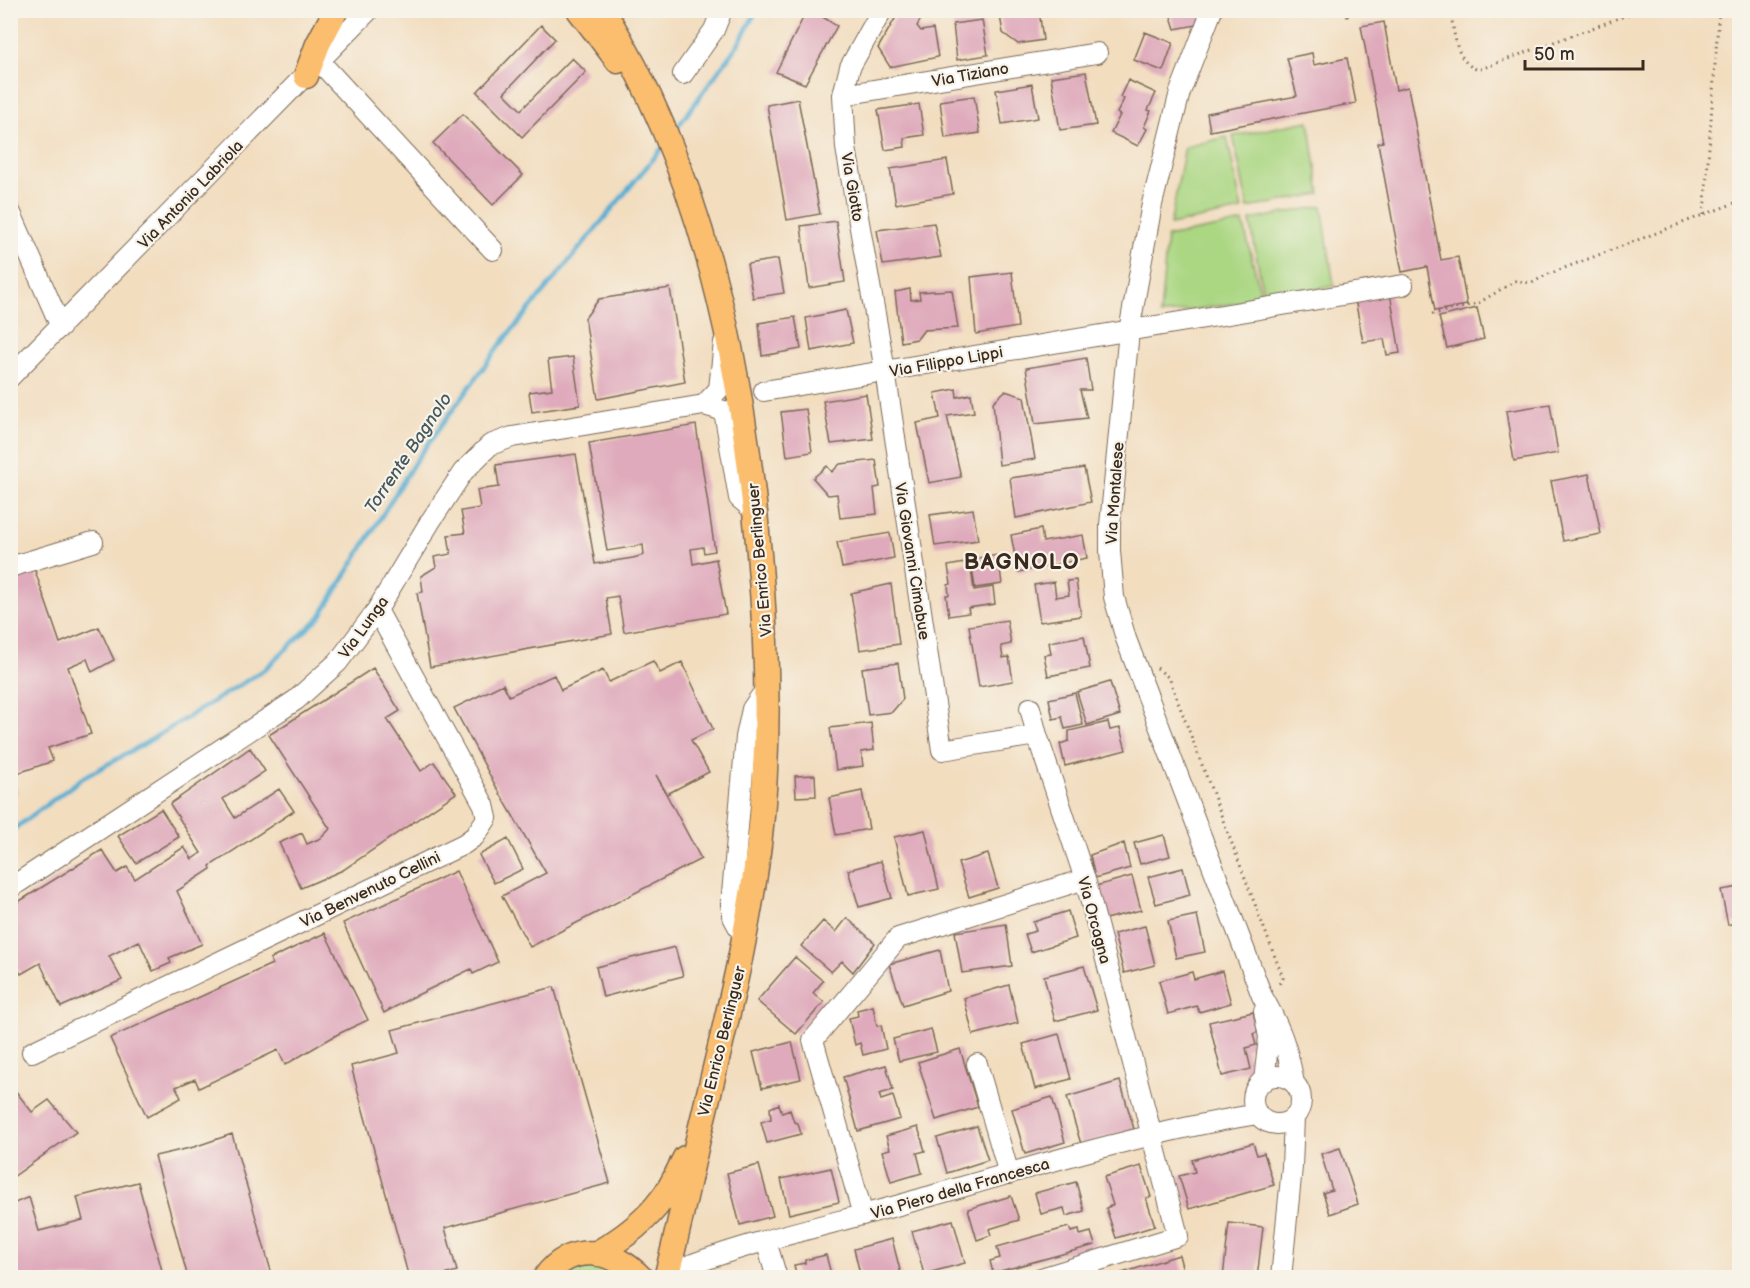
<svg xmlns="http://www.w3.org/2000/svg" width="1750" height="1288" font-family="'Balsamiq Sans',sans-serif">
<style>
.green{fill:#abd783;stroke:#738050;stroke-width:1.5}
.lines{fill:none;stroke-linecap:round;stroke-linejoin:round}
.stream{stroke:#54add2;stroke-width:4.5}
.building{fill:#dfaabc}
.minor-casing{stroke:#7b6956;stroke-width:22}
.major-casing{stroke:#7b6956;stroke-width:27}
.path{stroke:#7b6956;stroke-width:3;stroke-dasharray:1.5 4.5;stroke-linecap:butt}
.minor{stroke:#fff;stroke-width:20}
.major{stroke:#fbbe6e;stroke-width:24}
.labels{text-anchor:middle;stroke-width:4.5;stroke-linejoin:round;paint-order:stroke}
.street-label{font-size:16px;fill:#3b2a1e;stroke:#f7f3e8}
.water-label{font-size:18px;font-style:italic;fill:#44585d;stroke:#f7f3e8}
.district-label{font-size:22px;font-weight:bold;letter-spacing:1.5px;fill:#3b2a1e;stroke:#f7f3e8}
</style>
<rect width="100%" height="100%" fill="#f7f3e8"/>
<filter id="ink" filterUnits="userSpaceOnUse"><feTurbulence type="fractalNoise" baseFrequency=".0167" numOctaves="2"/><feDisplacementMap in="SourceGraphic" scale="12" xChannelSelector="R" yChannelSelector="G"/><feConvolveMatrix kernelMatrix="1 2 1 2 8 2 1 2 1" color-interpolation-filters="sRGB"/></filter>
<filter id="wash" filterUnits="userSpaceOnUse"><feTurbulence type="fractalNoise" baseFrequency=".008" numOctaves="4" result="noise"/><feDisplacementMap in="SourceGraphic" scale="24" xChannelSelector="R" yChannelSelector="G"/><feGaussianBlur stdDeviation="1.35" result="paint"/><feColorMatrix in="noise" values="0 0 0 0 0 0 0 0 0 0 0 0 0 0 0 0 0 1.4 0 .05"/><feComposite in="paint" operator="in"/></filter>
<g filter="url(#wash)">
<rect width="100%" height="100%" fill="#f2ddbf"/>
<!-- green -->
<path class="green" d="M1309,121l11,73 -72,14 -15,-72z
M1227,137l15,73 -72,15 15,-78z
M1322,206l12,80 -70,12 -14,-78z
M1243,222l19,77 -102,16 7,-78z
M597,1259l35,19h-79l6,-7z"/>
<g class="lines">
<!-- stream -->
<path class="stream" d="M674,132l65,-89 18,-33
M10,832l71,-53 63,-35 120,-74 56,-53 94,-154 86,-118 162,-197"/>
</g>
<g id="blocks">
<!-- building -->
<path class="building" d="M428,10h15l-7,8z
M807,10h5l25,16 -32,58 -29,-12z
M900,10h5l16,9 -4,7 4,5 12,-2 5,28 -48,10 -12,-19z
M999,10h40l4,30 -25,4 -15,-11z
M1169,10h30l3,14 -27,5z
M982,20l6,35 -31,5 -4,-36z
M1384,22l12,68 12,-3 33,173 17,-3 9,48 -32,6 -8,-44 -25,5 -24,-129 5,-1 -22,-116z
M541,25l14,14 -51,54 17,17 51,-52 14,14 -64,65 -45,-45z
M1145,32l28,11 -10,28 -29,-11z
M1312,53l2,12 33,-7 9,45 -146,28 -3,-18 90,-17 -10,-38z
M1086,72l10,53 -36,5 -9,-53z
M1128,80l28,13 -8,17 3,1 -7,16 3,2 -9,17 -27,-13 9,-18 -3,-2 7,-14 -4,-2z
M1032,84l6,34 -36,6 -6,-34z
M974,96l6,37 -35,5 -5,-37z
M798,99l22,115 -33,6 -20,-115z
M919,104l5,31 -20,3 1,9 -20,3 -7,-40z
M463,114l60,61 -30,30 -60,-62z
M947,160l6,34 -57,10 -6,-35z
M836,221l9,61 -36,6 -8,-62z
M934,223l7,34 -58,8 -6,-35z
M778,259l6,34 -31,5 -6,-34z
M1012,272l6,55 -42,7 -5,-57z
M670,288l15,94 -87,17 -13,-81 14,-19z
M910,289l1,11 9,-1 -1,-7 33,-2 6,38 -34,2 -7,9 -16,3 -6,-50z
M1390,293l10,60 -13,2 -3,-16 -21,3 -8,-43z
M1477,308l7,31 -37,9 -8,-31z
M846,310l7,33 -42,8 -5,-33z
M795,317l6,32 -39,7 -3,-33z
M573,357l7,48 -48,7 -3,-20 23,-3 -4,-29z
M1086,358l5,32h-11l7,28 -52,6 -9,-56z
M956,389l1,8 14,-3 3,18 -27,4 14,61 -32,6 -12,-60 23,-5 -5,-25z
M1005,391l19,6 11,62 -36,6 -6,-63z
M866,394l7,45 -42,5 -8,-43z
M1550,404l8,49 -44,8 -8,-50z
M806,409l6,43 -25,4 -6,-44z
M696,425l19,126 -11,2 -1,-6 -12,2 2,15 23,-5 10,55 -102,18 -6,-36 -12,2 6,36 -182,33 -13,-74 6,-1 -2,-16 15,-9 -2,-10 17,-3 -3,-19 17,-2 -4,-22 19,-3 -3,-18 22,-3 -3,-22 80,-11 19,110 38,-6 11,-3 -1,-10 -36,6 -18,-108z
M876,460l4,27 -6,1 3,26 -37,4 -3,-24 -9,1 -15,-17 14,-12 5,6 8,-8z
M1084,468l7,34 -75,16 -6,-40z
M1589,474l12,60 -38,7 -12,-60z
M973,509l5,31 -43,6 -5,-31z
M1041,529l2,13 40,-7 4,23 -69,14 -7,-37z
M890,533l4,25 -52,10 -5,-26z
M998,555l4,29 -27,4 -4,-29z
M970,562l4,28 19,-3 2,17 -27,4 1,5 -20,3 -3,-21h3l-1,-10 3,-1 -3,-18z
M34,568l26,75 39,-16 15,33 -22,12 -5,-13 -19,8 23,67 -43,14 5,13 -41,14 6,18 -8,2v-219z
M1076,580l5,36 -41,6 -6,-37 20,-3 2,15 13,-2 -2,-14z
M891,584l8,60 -39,6 -9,-57z
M1007,620l4,24 -10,2 2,12 6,-1 4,24 -34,6 -10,-61z
M1084,636l6,32 -42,8 -4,-21 7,-1 -2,-12z
M653,661l7,12 22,-11 31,67 -22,11 18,32 -42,22 -11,-19 45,84 -171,88 -28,-51 44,-23 -52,-90 -40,-75 49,-24 6,12 45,-21 7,15 42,-20 6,12z
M898,663l5,36 -11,13 -24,3 -6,-47z
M373,668l27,43 -13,8 34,52 13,-9 22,31 -113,77 -42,18 -22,-45 23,-10 5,11 14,-6 9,-9 -61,-94z
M1110,682l10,33 -33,10 -10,-33z
M1075,693l8,32 -18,4 -3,-12 -9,2 -4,-20z
M1108,722l2,8 10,-2 6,22 -61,16 -5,-22 9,-3v-10z
M871,723l3,27 -13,2 2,14 -27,4 -6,-42z
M250,748l15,23 -42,28 12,19 44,-29 15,22 -84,55 1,3 -34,22 25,53 -33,14 2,5 -18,8 -14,-30 -30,15 13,24 -61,27 -21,-44 -19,11 -11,-15v-52l92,-57 15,23 10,-6 8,12 49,-32 8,12 9,-6 -31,-49z
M815,775l1,21 -20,1 -1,-21z
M862,791l7,38 -33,6 -7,-37z
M161,809l18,28 -43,26 -18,-27z
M925,830l14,59 -31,7 -14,-59z
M1164,835l6,21 -30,8 -6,-21z
M508,839l15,30 -29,14 -15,-28z
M1124,843l6,25 -35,10 -5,-23z
M988,854l10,34 -29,9 -11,-34z
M881,861l11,37 -33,9 -11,-37z
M1183,868l7,27 -34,9 -8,-27z
M456,871l42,91 -25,12 -2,-5 -60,29 -27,15 -41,-90z
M1132,876l9,34 -36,9 -9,-33z
M1740,887v34l-12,4 -7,-35z
M1068,911l8,27 -45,14 -6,-18 11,-3 -3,-9z
M1197,915l8,37 -29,6 -8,-37z
M847,918l28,25 -22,29 -11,-11 -11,11 -30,-26 22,-25 13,11z
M1006,924l6,42 -50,7 -7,-41z
M1145,926l10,39 -31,8 -10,-39z
M325,933l43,87 -30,14 -53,31 -7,-15 -79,38 -4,-9 -19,8 5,11 -34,19 -37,-79 162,-74 -2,-5z
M675,947l8,29 -80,21 -7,-30z
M940,950l8,41 -45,14 -14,-41z
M795,957l28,24 -10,12 11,9 -28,32 -39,-33z
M1084,966l13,44 -42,11 -11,-45z
M1222,971l9,32 -32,9 -2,-6 -29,8 -9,-33 33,-9 2,7z
M1009,985l9,38 -45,12 -9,-37z
M554,987l56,196 -165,45 12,43 -23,7h-25l-58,-212 48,-13 -7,-23z
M873,1006l4,20 4,-1 5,24 -23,6 -3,-12 -5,2 -6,-27 9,-2 -1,-6z
M1253,1012l5,20 -5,2 3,11 -10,3 5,21 -29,7 -13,-54z
M931,1029l6,23 -38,9 -6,-22z
M1059,1034l12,45 -36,10 -12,-45z
M792,1042l9,37 -39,9 -9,-36z
M960,1049l18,58 -42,13 -18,-58z
M886,1065l7,25 -14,4 2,6 12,-4 7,23 -42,12 -15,-54z
M1120,1081l14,48 -53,15 -14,-47z
M10,1084l22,28 17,-12 27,32 -66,47z
M1052,1097l13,45 -40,12 -13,-45z
M779,1104l3,9 8,-3 4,12 4,1 3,11 -34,9 -6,-21 10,-3 -1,-11z
M977,1126l11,34 -41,13 -10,-35z
M918,1127l7,24 -8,2 5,20 -31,9 -9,-31 8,-2 -4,-13z
M232,1134l41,144h-85l-33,-122 39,-9z
M1253,1143l4,12 7,-2 10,32 -85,24 -10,-33 16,-4 -3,-12z
M1340,1148l18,56 -28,10 -7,-21 9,-3 -11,-36z
M759,1165l14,51 -33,9 -13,-52z
M1141,1166l10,31 -5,1 9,28 -39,12 -10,-30 7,-3 -9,-28z
M831,1168l8,34 -50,12 -8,-35z
M138,1182l26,96h-154v-73l19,-8 10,34 44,-11 -6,-23z
M1076,1182l8,29 -18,5 -2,-8 -23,6 -6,-21z
M1011,1196l8,24 -30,9 2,6 -14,5 -9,-31z
M953,1220l12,43 -41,11 -12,-43z
M1229,1223l34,4 -6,51h-34z
M1069,1227l2,5 8,-2 1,5 11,-3 4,13 -102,28 -3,-12 10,-3 -3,-11z
M892,1239l10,39h-41l-7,-29z
M826,1255l6,23h-35l-3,-13 11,-2v-3z
M1179,1255l6,23h-65l-1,-4z"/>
</g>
</g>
<g filter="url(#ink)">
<use href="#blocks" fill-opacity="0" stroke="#7b6956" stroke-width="1.5"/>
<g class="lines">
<defs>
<path id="minor" d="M882,10l-32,57 -7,28 3,53 39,223 57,379 95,-15
M1212,10l-32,82 -28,112 -23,127 -19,194v26l4,46 12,42 136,357c19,33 25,50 32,87
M320,62l173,188
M683,74l31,-44 8,-20
M843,95l254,-42
M10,211l51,116
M10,377l359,-367
M764,391l639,-106
M704,405l15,-16 5,-47
M10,567l83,-25
M1030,708l7,27 48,144 93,357 -137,42
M10,888l286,-188 42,-38 39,-52 53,-88 33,-50 27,-27 22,-8 192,-32 20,6 15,87 17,14
M745,939l-13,-24v-21l14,-157 6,-28 16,-23
M32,1052l432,-208 11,-8 12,-18 -3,-13 -107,-195
M977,1064l32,110
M1253 1100a24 24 0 1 1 48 0a24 24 0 1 1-48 0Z
M1264,1081l5,-44 -5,-26
M863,1215l-50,-175 85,-102 187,-59
M766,1241l11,37
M667,1274c78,-32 162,-49 243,-72 115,-33 230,-69 348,-88
M1281,1278l11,-111 2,-50"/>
<path id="major" d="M579,10l39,51
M603,10c100,164 140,355 156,544 8,87 11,174 3,262 -9,102 -35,202 -59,302 -13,53 -23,107 -37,160
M306,76l12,-32 18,-34
M597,1253c25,-14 48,-31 65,-54 10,-12 16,-28 23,-41
M545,1278c25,-37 69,-29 96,0"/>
</defs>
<!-- minor casing -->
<use href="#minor" class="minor-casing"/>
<!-- major casing -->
<use href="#major" class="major-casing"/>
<!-- path -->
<path class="path" d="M1346,10l2,10
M1450,10c5,23 4,51 28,60l163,-60
M1704,215l15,-205
M1432,314l45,-10 38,-23 17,2 14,-8 194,-74
M1157,668l12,10 114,300 -6,9"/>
<!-- minor -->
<use href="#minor" class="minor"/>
<!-- major -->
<use href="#major" class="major"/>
</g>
</g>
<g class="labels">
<!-- street labels -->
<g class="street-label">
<text transform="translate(970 74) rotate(-10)" y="6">Via Tiziano</text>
<text transform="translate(853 187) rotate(80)" y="6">Via Giotto</text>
<text transform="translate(190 194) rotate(-46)" y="6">Via Antonio Labriola</text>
<text transform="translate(946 361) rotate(-10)" y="6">Via Filippo Lippi</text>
<text transform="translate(1114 493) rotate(-86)" y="6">Via Montalese</text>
<text transform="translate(759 560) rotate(-95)" y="6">Via Enrico Berlinguer</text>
<text transform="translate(913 561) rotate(81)" y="6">Via Giovanni Cimabue</text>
<text transform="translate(363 627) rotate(-54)" y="6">Via Lunga</text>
<text transform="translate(370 889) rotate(-26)" y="6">Via Benvenuto Cellini</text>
<text transform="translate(1095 920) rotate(75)" y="6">Via Orcagna</text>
<text transform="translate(721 1041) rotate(-76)" y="6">Via Enrico Berlinguer</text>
<text transform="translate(960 1188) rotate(-16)" y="6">Via Piero della Francesca</text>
</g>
<!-- water labels -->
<g class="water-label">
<text transform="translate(408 453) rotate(-56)" y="6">Torrente Bagnolo</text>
</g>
<!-- district labels -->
<g class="district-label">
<text x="1022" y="569">BAGNOLO</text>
</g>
</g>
<!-- margin -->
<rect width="1750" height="1288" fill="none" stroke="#f7f3e8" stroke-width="36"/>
<!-- scale -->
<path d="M1525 60v9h118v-9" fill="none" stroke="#3b2a1e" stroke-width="3"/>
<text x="1534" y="60" font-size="18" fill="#3b2a1e" stroke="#f7f3e8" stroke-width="4.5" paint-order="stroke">50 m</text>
</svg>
